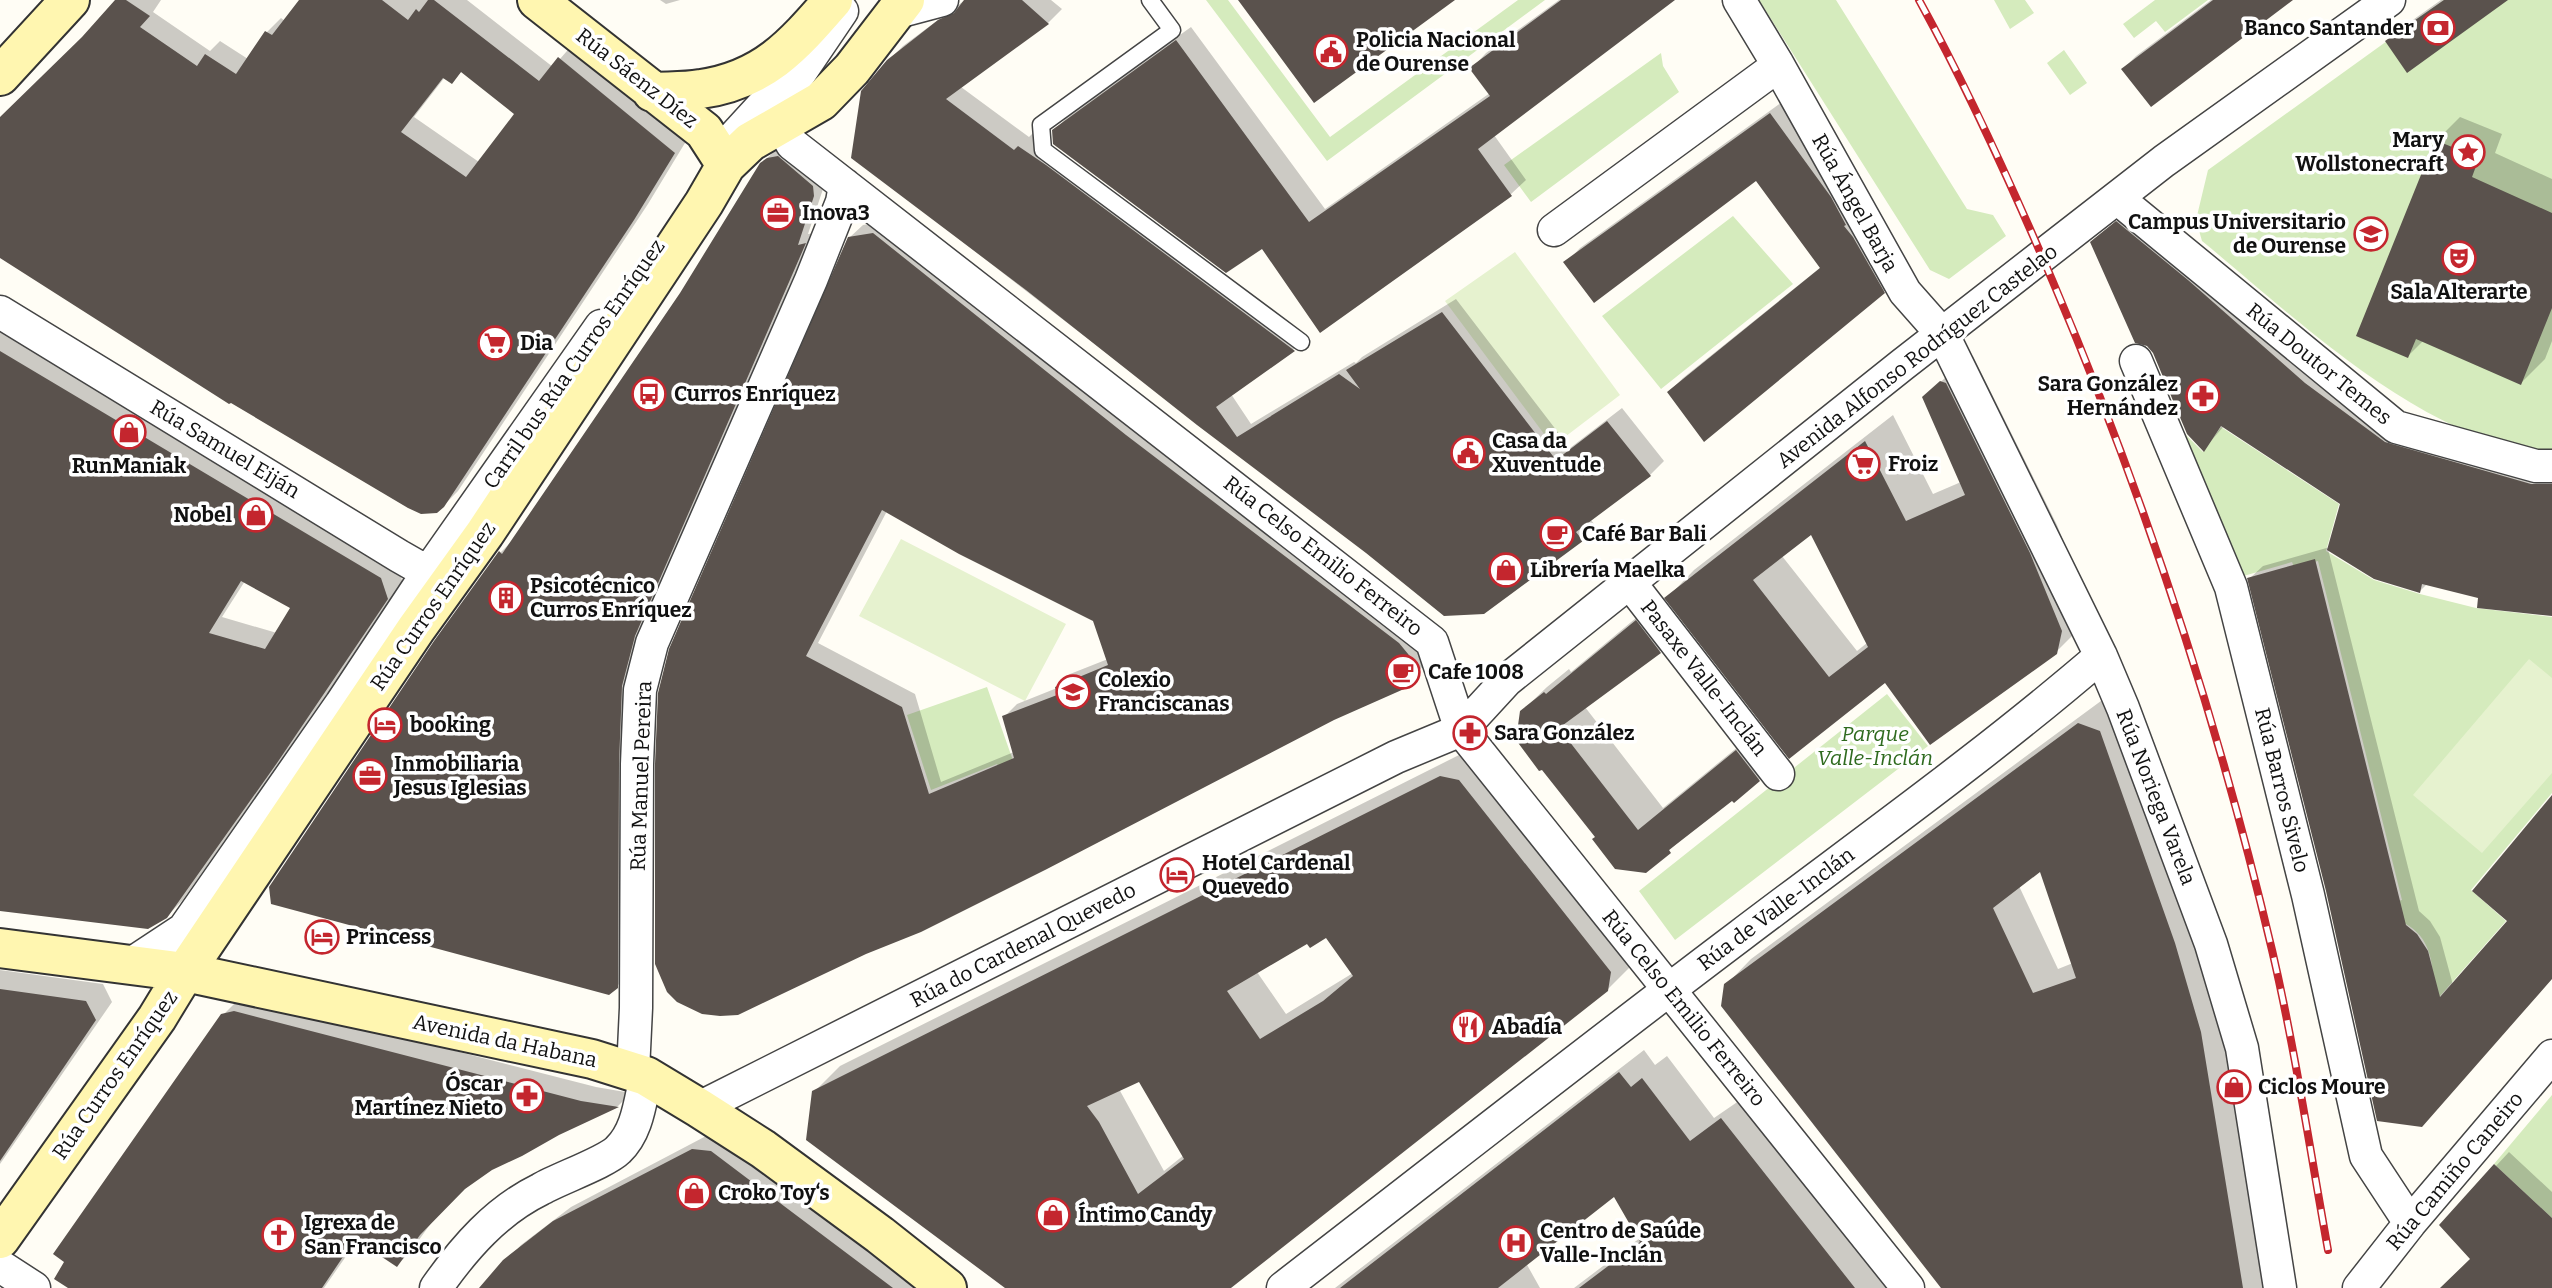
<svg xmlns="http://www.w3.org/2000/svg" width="2552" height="1288" font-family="Bitter,serif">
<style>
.green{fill:#d5ebbd}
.pitch{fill:#e6f2cf}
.shadow{fill:#0003;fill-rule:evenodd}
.building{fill:#5a524d;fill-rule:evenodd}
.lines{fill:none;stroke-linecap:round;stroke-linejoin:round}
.lane-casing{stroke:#444;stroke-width:19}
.street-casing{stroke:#444;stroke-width:35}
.secondary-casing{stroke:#333;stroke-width:42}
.lane{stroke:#fff;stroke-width:16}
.street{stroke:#fff;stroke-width:32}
.secondary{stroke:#fff6b0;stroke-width:38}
.rail-casing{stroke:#c4262e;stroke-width:8}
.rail{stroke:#fff;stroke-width:5;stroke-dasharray:16;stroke-linecap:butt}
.labels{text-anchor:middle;stroke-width:7;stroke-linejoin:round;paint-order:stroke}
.poi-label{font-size:21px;font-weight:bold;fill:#111;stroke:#fff;text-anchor:start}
.street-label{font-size:21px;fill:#111;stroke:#fff}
.park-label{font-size:21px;font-style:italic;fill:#2f6b1f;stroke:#fff}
</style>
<rect width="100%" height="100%" fill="#fffdf5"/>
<!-- green -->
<path class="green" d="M1206,0h22l102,137 188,-137h27l-218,161z
M1759,0h77l131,209 26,6 13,21 -57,43 -19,-9z
M1994,0h31l9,13 -24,16z
M2155,0h53l-43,32 -9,-11 -22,17 -11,-14z
M2444,0h108v452c-124,-5 -257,-135 -350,-211l-6,-21 12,-50z
M2064,50l23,33 -17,12 -23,-32z
M1661,53l2,13 16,26 -148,110 -27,-37z
M1733,216l60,68 -132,105 -59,-73z
M2165,414l38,38 18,-25 118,77 -13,47 48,29 46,14 56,14 76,9v176l-81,97 35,31 -73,83c1,-33 2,-69 -34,-83l-5,-19 8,-2 -84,-339 -24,6 -2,-5 -59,17z
M987,687l35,99 -13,4 -12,-26 -66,26 -24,-75z
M1887,694l41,52 -253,194 -36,-49z
M2552,1095v123l-58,-54z"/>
<!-- pitch -->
<path class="pitch" d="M1515,252l105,143 -67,51 -108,-145z
M901,539l165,85 -41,77 -166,-85z
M2529,659l23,19v95l-70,80 -69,-58z"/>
<!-- shadow -->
<path class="shadow" d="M117,0h44l-8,12 57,39 10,-10 28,18 19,-27 14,-14 4,3 16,-21h166l86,67 20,-23 115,94 -40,66 -190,287 -15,15 -443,-250v-137l87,-86zM462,71l54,43 -37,48 -65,-45 31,-40 7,5z
M660,0h20l-14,4z
M965,0h86l11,9 -14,14 -87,64 68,50 4,-4 27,18 247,185 -13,13 -63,45 20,30 103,-62 2,1 6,-6 94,-58 114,149 52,-40 42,53 -14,14 -60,44 5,6 -13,14 -98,73 -116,-61 -170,-127 -345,-267 35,-96 15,-15z
M1559,0h111l-176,135 32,45 -15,14 -249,53 -208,-116 15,-16 122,-88 134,182 165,-116 -18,-25 14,-15z
M2211,0h77l-165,69 13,-13z
M2441,0h64l-118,42 13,-13z
M1785,100l113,177 -15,15 -214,100 14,-14 138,-111 -65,-89 -190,85 14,-15z
M2460,117l42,17 -7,19 57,26v162l-7,18 -24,24 -97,-43 -16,16 28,-215z
M780,146l45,37 -17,51 8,-1 -169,389 -18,352 -12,12 -117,-433 12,-12 170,-247 79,-130z
M2131,209l218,186 203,77v142l-125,-30 -7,7 -92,-42 91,362 11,10 10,16 13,48 57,-64 42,-123v180l-131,147 -93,-234 -79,-312 14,-13 67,-19 12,-44 -118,-77 -20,23 -50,-96 -62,-111z
M886,221l526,409 14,33 -23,24 -70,32 -595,294 111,-775 14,-13zM887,511l207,109 14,39 -38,15 -13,14 -40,16 -13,13 10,35 -73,30 -26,-88 -97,-51z
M0,327l396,235 7,21 -111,163 -110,155 -16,16 -166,-7zM245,581l48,27 -16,25 -55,-16z
M1969,355l4,1 84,169 31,78 -5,22 -28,28 -169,28 -96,75 -123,-158 27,-28 199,-155 40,79 28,-12 -36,-85zM1811,532l56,111 -10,8 -75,-95z
M1660,598l23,29 -23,24 -75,56 78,101 98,-80 22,28 -24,24 -25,21 -2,-3 -38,30 -48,43 -49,-34 -75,-126 25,-24 22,-18 2,3z
M2105,698l121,308 45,282h-328l-217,-303 25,-26zM2041,870l32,93 -15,6 -39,-83z
M1467,751l166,213 -26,26 -379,298h-220l-194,-196 26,-26zM1327,936l26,37 -67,41 -29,-42 51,-30zM1140,1080l44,75 -20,16 -45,-82z
M0,970l103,14 9,18 -112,162z
M249,998l347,89 35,6 -13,13 -60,27 -67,36 -26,18 -31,32 -23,32 -14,14 -39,-26 -34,49h-253l152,-273 15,-15z
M1644,1050l11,15 12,-9 47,62 32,-22 148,192h-320l66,-50 -26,-43 -88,68 14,25h-205z
M708,1135l19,2 199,151h-445l40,-43 50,-38z
M2509,1152l43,40v96h-105l25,-29 -31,-34z"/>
<!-- building -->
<path class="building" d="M115,0h11l24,16 -10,11 57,39 8,-12 31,20 29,-43 7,4 27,-35h83l26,20 8,-11 3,3 9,-12h6l105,81 19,-24 117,96 -41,67 -190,287 -7,6 -16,1 -13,-6 -177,-105 -2,1 -229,-146v-141l82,-80zM461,72l53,42 -48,63 -65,-45 42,-54 9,6z
M964,0h58l27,24 -103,75 68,51 4,-4 28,19 249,186 -79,56 21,30 102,-63 21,15 -14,-19 96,-58 114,148 51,-39 44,55 -75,56 7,9 -99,73 -40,2 -78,-63 -169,-128 -171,-135 -175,-132 10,-67 26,-31 51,-40 16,-7z
M1238,0h217l-141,103z
M1561,0h114l-197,149 34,47 -192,137 -58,-84 -36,24 -173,-129 -1,-14 124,-90 133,182 181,-126 -21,-28z
M2213,0h80l-142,107 -30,-38z
M2444,0h64l-101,73 -22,-32z
M1770,113l61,84 15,28 -2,1 9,11 32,56 -181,149 -37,-50 153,-124 -64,-87 -162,122 -31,-41z
M2435,140l44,18 -7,19 80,36v95l-31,77 -105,-46 -8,19 -52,-22z
M778,156l35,30 1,10 -16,49 8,-2 -171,393 -13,50 -3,78 -1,224 -9,7 -338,-91 -2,-17 165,-246 65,-90 3,3 178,-261 80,-130 7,-5z
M2116,221l72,59 117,103 80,59 146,42h21v132l-75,-8 1,-10 -56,-14 -2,9 -46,-14 -47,-29 13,-46 -119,-78 -17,26 -17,-18 -34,-81 -6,-7 -12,-3 -45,-101z
M873,233l253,202 273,208 14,17 1,17 -10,12 -70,31 -287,149 -126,63 -55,22 -128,61 -18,1 -18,-2 -25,-12 -10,-10 -12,-28v-200l3,-71 11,-44 179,-412zM882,510l77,44 134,67 15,44 -53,22 2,8 -55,21 12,42 -85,36 -27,-87 -96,-51z
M0,351l381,227 7,21 -111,164 -110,155 -19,11 -148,-18zM241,581l49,27 -25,41 -56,-16z
M1940,381l6,2 84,170 32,78 -5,23 -127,91 -45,-62 -96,76 -125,-161 201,-157 41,80 59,-26 -43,-98zM1811,535l57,112 -39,30 -76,-97z
M2315,559l91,366 11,9 11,17 12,46 67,-76 -35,-30 80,-96v184l-130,148 -45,-6 -51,-230 -79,-313z
M1636,620l25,33 -102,75 79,102 98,-80 24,31 -26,22 -2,-2 -63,49 2,3 -25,20 -31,-4 -23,-30 3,-2 -53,-67 -3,1 -23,-31 4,-29 24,-19 2,2z
M2078,723l22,8 75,212 26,89 42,256h-302l-220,-282 3,-22zM2040,872l36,106 -43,15 -40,-85z
M1440,776l19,4 152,192 -3,19 -377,297h-226l-199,-148 6,-49zM1326,938l27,38 -30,25 -63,38 -33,-48 80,-47 3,4zM1139,1082l45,77 -46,35 -39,-72 -12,-16z
M0,989l86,12 10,19 -96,141z
M234,1011l347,90 38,6 -60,28 -37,21 -30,14 -27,19 -45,46 -23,32 -42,-28 -33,49h-254l-14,-9 10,-17 -11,-8 168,-240z
M1619,1072l12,15 11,-9 48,63 31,-23 134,170h-276l61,-46 -26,-45 -116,91h-158z
M692,1149l19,2 182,137h-414l24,-28 50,-39z
M2494,1164l58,54v70h-112l30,-29 -31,-34z"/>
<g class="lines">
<defs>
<path id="lane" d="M1150,0l22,30 -131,95 2,25 258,192"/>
<path id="street" d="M1739,0l38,63 128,229 38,43 158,321 22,52 88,236 31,104 38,240
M842,11l-59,87 -2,26 11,20 640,498 29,88 447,558
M897,12l45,-12
M721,151l56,-61 12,-10
M2117,198l279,229 140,39h16
M1554,230l214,-157 9,-10
M0,312l399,244 21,12h11l16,5
M2136,361l95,226 77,308 58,261 44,67
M1630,583l148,191
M131,964l53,-35 157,-225 90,-136 170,-242
M633,1071l3,-63 1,-244 3,-74 12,-47 159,-363 31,-78 3,-17
M699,1108l697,-351 65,-27 46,-50 395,-315 262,-204 225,-161
M0,1266l34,22
M436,1288c28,-40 60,-77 105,-99 17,-10 65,-27 77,-39 20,-19 22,-49 28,-74
M1283,1288c153,-118 304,-237 458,-353 120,-91 245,-180 360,-279
M2359,1288l51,-65 142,-167"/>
<path id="secondary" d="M537,0l167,131 22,34
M0,76l70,-76
M652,92c16,-1 33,0 49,-3 63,-9 92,-43 132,-89
M0,948l185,24 407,87 54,17 53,32 64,41 117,86 67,53
M0,1239l157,-221 28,-46 231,-343 69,-96 219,-330 22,-38 24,-23 71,-41 31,-32 53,-69"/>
</defs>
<!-- lane casing -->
<use href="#lane" class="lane-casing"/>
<!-- street casing -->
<use href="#street" class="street-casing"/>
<!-- secondary casing -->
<use href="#secondary" class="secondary-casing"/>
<!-- lane -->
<use href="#lane" class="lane"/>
<!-- street -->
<use href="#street" class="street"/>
<!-- secondary -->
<use href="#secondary" class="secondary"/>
<defs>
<path id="rail" d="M1919,0c50,91 93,186 134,282 92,216 165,439 219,668 23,99 38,200 56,300"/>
</defs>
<!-- rail casing -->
<use href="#rail" class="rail-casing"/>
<!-- rail -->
<use href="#rail" class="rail"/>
</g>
<!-- icons -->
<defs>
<symbol id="bank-ring" viewBox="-11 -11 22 22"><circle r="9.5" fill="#fff" stroke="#c4262e" stroke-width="1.5"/><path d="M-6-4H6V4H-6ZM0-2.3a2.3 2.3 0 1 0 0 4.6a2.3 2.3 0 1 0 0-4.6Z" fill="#c4262e"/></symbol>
<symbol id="civic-ring" viewBox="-11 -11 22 22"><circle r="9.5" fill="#fff" stroke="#c4262e" stroke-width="1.5"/><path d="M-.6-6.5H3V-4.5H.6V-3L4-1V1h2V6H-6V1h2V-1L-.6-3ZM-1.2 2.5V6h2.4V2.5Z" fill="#c4262e"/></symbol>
<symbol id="sight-ring" viewBox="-11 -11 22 22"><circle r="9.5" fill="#fff" stroke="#c4262e" stroke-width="1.5"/><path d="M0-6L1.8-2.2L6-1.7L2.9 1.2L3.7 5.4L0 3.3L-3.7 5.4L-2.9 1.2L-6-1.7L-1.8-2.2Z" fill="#c4262e"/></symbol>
<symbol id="office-ring" viewBox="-11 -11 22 22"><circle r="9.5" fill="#fff" stroke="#c4262e" stroke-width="1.5"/><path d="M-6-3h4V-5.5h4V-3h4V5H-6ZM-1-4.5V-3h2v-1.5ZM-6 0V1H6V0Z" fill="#c4262e"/></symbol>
<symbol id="university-ring" viewBox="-11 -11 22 22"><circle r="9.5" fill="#fff" stroke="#c4262e" stroke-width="1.5"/><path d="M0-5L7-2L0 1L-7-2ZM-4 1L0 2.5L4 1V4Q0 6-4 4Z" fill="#c4262e"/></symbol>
<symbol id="theatre-ring" viewBox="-11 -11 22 22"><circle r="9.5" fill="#fff" stroke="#c4262e" stroke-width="1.5"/><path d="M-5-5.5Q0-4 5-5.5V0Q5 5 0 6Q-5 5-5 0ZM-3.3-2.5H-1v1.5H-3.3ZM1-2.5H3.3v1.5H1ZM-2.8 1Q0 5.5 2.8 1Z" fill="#c4262e"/></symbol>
<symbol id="supermarket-ring" viewBox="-11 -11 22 22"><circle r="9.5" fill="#fff" stroke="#c4262e" stroke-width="1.5"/><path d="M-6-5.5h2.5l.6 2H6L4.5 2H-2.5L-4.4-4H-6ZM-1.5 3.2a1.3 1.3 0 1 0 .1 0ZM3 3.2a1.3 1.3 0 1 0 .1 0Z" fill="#c4262e"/></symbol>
<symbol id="bus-ring" viewBox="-11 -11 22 22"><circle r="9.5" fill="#fff" stroke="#c4262e" stroke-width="1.5"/><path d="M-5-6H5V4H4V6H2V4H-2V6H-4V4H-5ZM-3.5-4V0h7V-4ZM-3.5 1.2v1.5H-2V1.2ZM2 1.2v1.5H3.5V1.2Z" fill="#c4262e"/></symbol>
<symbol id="pharmacy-ring" viewBox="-11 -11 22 22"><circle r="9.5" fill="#fff" stroke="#c4262e" stroke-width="1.5"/><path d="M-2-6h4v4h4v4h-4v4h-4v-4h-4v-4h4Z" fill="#c4262e"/></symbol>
<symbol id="shop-ring" viewBox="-11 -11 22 22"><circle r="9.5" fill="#fff" stroke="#c4262e" stroke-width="1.5"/><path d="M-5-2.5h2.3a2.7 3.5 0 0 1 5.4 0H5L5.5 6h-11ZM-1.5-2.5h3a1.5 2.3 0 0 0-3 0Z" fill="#c4262e"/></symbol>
<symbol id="cafe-ring" viewBox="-11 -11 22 22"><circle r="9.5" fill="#fff" stroke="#c4262e" stroke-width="1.5"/><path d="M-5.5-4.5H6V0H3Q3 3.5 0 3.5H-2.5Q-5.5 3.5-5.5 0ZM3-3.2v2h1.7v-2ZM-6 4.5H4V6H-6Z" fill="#c4262e"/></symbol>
<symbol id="building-ring" viewBox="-11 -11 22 22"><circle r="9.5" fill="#fff" stroke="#c4262e" stroke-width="1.5"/><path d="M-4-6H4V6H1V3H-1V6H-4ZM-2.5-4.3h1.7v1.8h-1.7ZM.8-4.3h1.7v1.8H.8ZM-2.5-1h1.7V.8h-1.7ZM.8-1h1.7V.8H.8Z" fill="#c4262e"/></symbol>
<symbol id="school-ring" viewBox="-11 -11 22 22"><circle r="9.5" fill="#fff" stroke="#c4262e" stroke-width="1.5"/><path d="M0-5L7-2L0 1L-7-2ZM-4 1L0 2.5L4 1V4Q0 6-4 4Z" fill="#c4262e"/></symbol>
<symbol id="hotel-ring" viewBox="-11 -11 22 22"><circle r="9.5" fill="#fff" stroke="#c4262e" stroke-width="1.5"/><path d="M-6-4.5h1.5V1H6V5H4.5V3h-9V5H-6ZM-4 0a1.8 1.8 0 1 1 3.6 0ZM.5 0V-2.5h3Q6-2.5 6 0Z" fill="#c4262e"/></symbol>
<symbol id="restaurant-ring" viewBox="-11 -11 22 22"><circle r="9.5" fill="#fff" stroke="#c4262e" stroke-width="1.5"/><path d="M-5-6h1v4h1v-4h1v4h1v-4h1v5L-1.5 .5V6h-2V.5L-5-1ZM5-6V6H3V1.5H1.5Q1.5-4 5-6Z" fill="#c4262e"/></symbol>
<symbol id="church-ring" viewBox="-11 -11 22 22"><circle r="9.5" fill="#fff" stroke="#c4262e" stroke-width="1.5"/><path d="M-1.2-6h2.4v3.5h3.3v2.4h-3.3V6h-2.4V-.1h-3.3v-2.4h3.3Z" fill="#c4262e"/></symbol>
<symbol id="hospital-ring" viewBox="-11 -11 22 22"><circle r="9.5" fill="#fff" stroke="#c4262e" stroke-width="1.5"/><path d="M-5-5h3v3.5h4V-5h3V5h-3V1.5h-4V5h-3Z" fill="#c4262e"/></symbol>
</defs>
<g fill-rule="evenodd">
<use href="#bank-ring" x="2419" y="9" width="38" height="38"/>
<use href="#civic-ring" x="1312" y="33" width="38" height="38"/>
<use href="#sight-ring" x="2449" y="133" width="38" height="38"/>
<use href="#office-ring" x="759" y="194" width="38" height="38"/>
<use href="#university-ring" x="2352" y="215" width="38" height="38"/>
<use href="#theatre-ring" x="2440" y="239" width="38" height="38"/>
<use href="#supermarket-ring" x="476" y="324" width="38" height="38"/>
<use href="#bus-ring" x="630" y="375" width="38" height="38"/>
<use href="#pharmacy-ring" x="2184" y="377" width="38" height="38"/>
<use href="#shop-ring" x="110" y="413" width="38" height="38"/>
<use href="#civic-ring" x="1449" y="434" width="38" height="38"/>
<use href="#supermarket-ring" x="1844" y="445" width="38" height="38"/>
<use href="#shop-ring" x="237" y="496" width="38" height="38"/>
<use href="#cafe-ring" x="1538" y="515" width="38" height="38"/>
<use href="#shop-ring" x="1487" y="551" width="38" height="38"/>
<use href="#building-ring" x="487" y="579" width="38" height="38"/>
<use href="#cafe-ring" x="1384" y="653" width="38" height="38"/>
<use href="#school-ring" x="1054" y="673" width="38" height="38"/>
<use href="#hotel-ring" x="366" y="706" width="38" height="38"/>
<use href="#pharmacy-ring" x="1451" y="714" width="38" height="38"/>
<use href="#office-ring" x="351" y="757" width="38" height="38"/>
<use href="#hotel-ring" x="1158" y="856" width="38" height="38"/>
<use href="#hotel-ring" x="303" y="918" width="38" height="38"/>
<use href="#restaurant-ring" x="1449" y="1008" width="38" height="38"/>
<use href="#shop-ring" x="2215" y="1068" width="38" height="38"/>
<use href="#pharmacy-ring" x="508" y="1077" width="38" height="38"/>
<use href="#shop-ring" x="675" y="1174" width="38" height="38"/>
<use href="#shop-ring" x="1034" y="1196" width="38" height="38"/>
<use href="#church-ring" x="260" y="1216" width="38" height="38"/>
<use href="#hospital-ring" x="1497" y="1224" width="38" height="38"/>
</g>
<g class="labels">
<!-- poi labels -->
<g class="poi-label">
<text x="2414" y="35" text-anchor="end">Banco Santander</text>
<text x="1356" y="47">Policia Nacional<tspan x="1356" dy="24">de Ourense</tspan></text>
<text x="2444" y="147" text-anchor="end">Mary<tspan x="2444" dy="24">Wollstonecraft</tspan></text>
<text x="802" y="220">Inova3</text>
<text x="2346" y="229" text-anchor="end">Campus Universitario<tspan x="2346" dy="24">de Ourense</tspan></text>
<text x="2459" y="299" text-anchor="middle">Sala Alterarte</text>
<text x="520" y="350">Dia</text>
<text x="2178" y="391" text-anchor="end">Sara González<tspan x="2178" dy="24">Hernández</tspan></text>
<text x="674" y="401">Curros Enríquez</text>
<text x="1492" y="448">Casa da<tspan x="1492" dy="24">Xuventude</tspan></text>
<text x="1888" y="471">Froiz</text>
<text x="129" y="473" text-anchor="middle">RunManiak</text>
<text x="232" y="522" text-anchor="end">Nobel</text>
<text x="1582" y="541">Café Bar Bali</text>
<text x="1530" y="577">Librería Maelka</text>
<text x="530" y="593">Psicotécnico<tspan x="530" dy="24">Curros Enríquez</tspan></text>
<text x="1428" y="679">Cafe 1008</text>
<text x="1098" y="687">Colexio<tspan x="1098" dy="24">Franciscanas</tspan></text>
<text x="410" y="732">booking</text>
<text x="1494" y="740">Sara González</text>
<text x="394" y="771">Inmobiliaria<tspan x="394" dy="24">Jesus Iglesias</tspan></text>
<text x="1202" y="870">Hotel Cardenal<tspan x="1202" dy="24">Quevedo</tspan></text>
<text x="346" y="944">Princess</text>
<text x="1492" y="1034">Abadía</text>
<text x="503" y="1091" text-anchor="end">Óscar<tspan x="503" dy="24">Martínez Nieto</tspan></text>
<text x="2258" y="1094">Ciclos Moure</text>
<text x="718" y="1200">Croko Toy‘s</text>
<text x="1078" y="1222">Íntimo Candy</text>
<text x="304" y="1230">Igrexa de<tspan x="304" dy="24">San Francisco</tspan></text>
<text x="1540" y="1238">Centro de Saúde<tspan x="1540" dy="24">Valle-Inclán</tspan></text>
</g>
<!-- street labels -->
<g class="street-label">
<text transform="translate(637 78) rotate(38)" y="7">Rúa Sáenz Díez</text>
<text transform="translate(1855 203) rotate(61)" y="7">Rúa Ángel Barja</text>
<text transform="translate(1917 356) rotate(-38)" y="7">Avenida Alfonso Rodríguez Castelao</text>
<text transform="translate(574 364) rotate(-55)" y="7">Carril bus Rúa Curros Enríquez</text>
<text transform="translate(2319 364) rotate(39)" y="7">Rúa Doutor Temes</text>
<text transform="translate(225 449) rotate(31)" y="7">Rúa Samuel Eiján</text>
<text transform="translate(1323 556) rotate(38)" y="7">Rúa Celso Emilio Ferreiro</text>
<text transform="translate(433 606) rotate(-55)" y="7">Rúa Curros Enríquez</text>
<text transform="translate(1704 678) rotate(52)" y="7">Pasaxe Valle-Inclán</text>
<text transform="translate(641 776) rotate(-88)" y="7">Rúa Manuel Pereira</text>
<text transform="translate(2282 790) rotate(76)" y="7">Rúa Barros Sivelo</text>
<text transform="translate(2156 797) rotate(69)" y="7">Rúa Noriega Varela</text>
<text transform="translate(1776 909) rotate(-37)" y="7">Rúa de Valle-Inclán</text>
<text transform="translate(1023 945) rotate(-27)" y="7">Rúa do Cardenal Quevedo</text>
<text transform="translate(1684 1008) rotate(51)" y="7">Rúa Celso Emilio Ferreiro</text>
<text transform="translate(505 1041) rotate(12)" y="7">Avenida da Habana</text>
<text transform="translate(115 1075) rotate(-55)" y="7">Rúa Curros Enríquez</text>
<text transform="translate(2455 1171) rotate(-50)" y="7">Rúa Camiño Caneiro</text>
</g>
<!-- park labels -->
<g class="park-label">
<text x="1875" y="741">Parque<tspan x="1875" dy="24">Valle-Inclán</tspan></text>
</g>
</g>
</svg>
